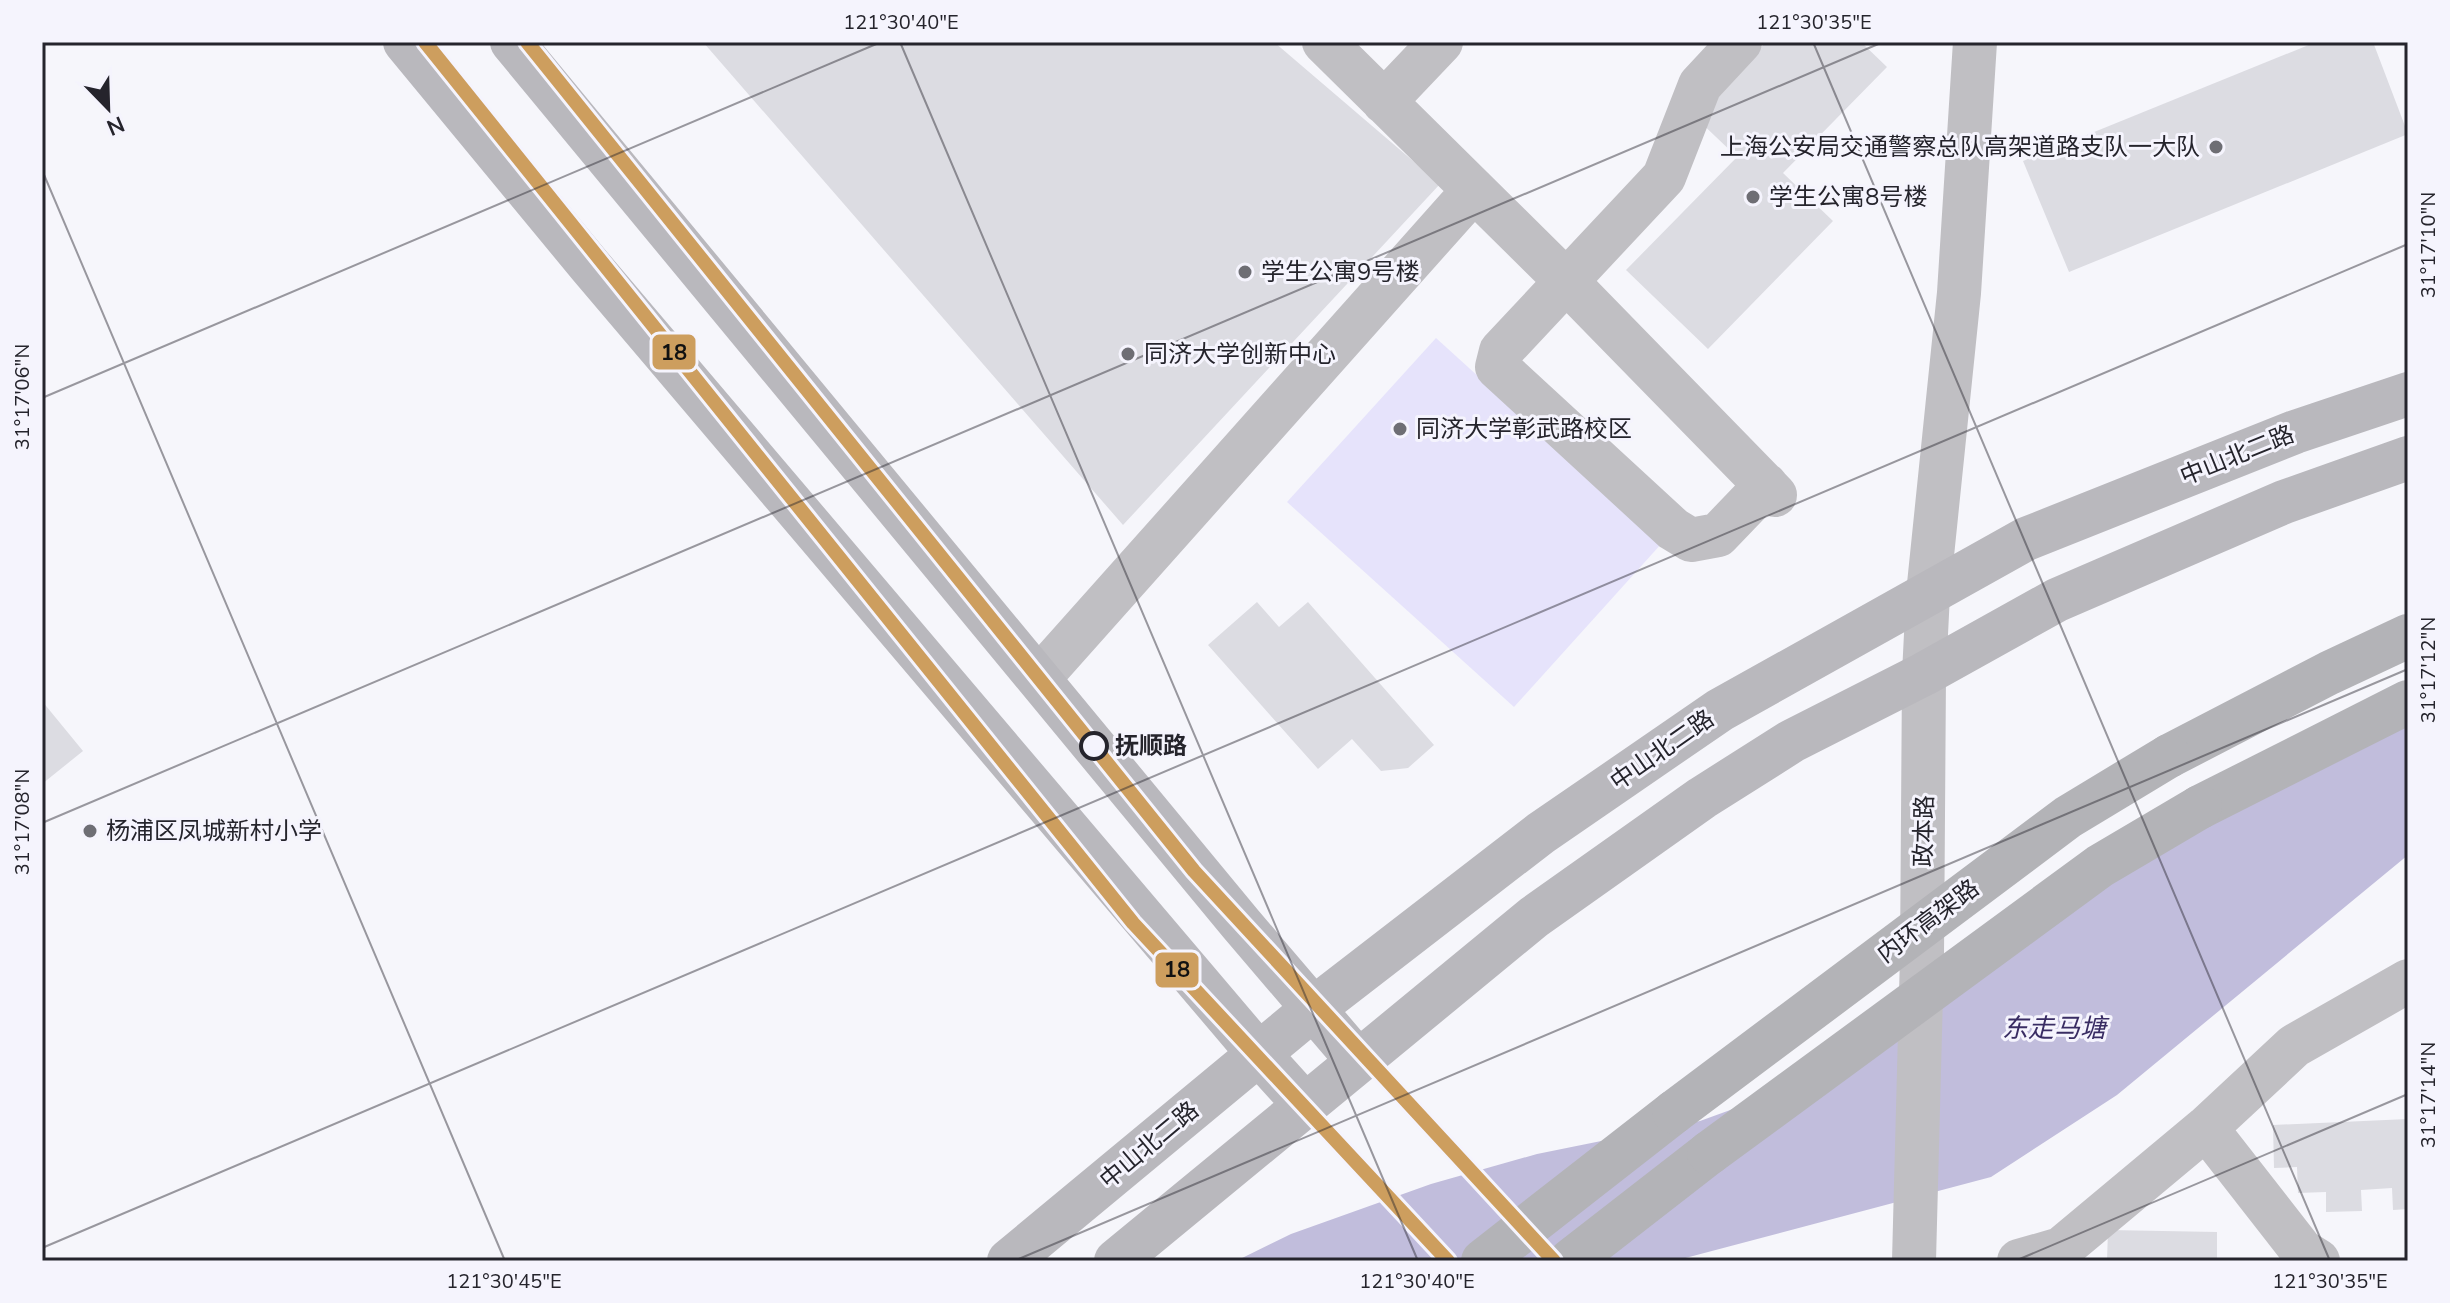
<svg xmlns="http://www.w3.org/2000/svg" width="2450" height="1303" font-family="'Nunito Sans','Noto Sans SC',sans-serif">
<style>
.green{fill:#e6e3fb}
.water{fill:#c1bddc}
.building{fill:#dcdce2}
.lines{fill:none;stroke-linecap:round;stroke-linejoin:round}
.minor{stroke:#c0bfc3;stroke-width:44}
.major{stroke:#b9b8bd;stroke-width:44}
.highway{stroke:#b3b3b7;stroke-width:44}
.highway-bridge{stroke:#b3b3b7;stroke-width:44}
.metro-1-casing{stroke:#f5f4fd;stroke-width:20}
.metro-1{stroke:#cd9e5e;stroke-width:14}
.ticks{fill:none;stroke:#25242c;stroke-width:2;stroke-opacity:0.45}
.poi-dot{fill:#6e6e74;stroke:#f5f4fd;stroke-width:3}
.stop-dot{fill:#f5f4fd;stroke:#25242c;stroke-width:4}
.labels{text-anchor:middle;stroke-width:6;stroke-linejoin:round;paint-order:stroke}
.poi-label{font-size:24px;fill:#25242c;stroke:#f5f4fd;text-anchor:start}
.street-label{font-size:24px;fill:#25242c;stroke:#f5f4fd}
.stop-label{font-size:24px;font-weight:bold;fill:#25242c;stroke:#f5f4fd;text-anchor:start}
.water-label{font-size:26px;font-style:italic;fill:#392c63;stroke:#f5f4fd}
.line-badge{stroke:#f5f4fd;stroke-width:3}
.pale-badge-label{font-size:22px;text-anchor:middle;font-weight:bold;fill:#111}
.neatline{fill:none;stroke:#25242c;stroke-width:3}
.ticks-label{font-size:20px;text-anchor:middle;fill:#25242c}
</style>
<rect width="100%" height="100%" fill="#f6f6fb"/>
<!-- green -->
<path class="green" d="M1436,338l226,205 -148,164 -227,-205z"/>
<!-- water -->
<path class="water" d="M2408,710v145l-291,240 -126,82 -317,84h-438l55,-27 140,-50 106,-30 163,-33 66,-24 415,-257z"/>
<!-- building -->
<path class="building" d="M703,42h571l166,142 -317,341z
M1766,42h95l26,25 -104,106 50,48 -125,128 -82,-79 111,-113 -43,-41z
M2316,42h57l35,92 -339,138 -46,-111z
M1257,602l22,25 29,-25 126,143 -26,23 -27,3 -29,-32 -34,30 -110,-124z
M42,701l41,50 -41,33z
M2408,1119v90l-15,1 -1,-22 -31,2 1,21 -36,1v-20l-28,1 -1,-26 -23,1 -1,-43z
M2108,1230l109,2v29h-110z"/>
<g class="lines">
<!-- minor -->
<path class="minor" d="M1324,42l243,240 208,213
M1740,42l-40,43 -36,92 -163,174 -4,16 176,162 18,11 27,-5 48,-50
M1384,102l57,-60
M1039,678l435,-488
M2206,1128l96,123 16,10
M1914,1261l8,-305 2,-282 4,-80 31,-301 16,-251
M2019,1261l42,-12 145,-121 88,-82 114,-65"/>
<!-- major -->
<path class="major" d="M405,42l185,224 668,787 47,52
M512,42l729,882 117,137
M1009,1261l304,-252 228,-176 179,-123 306,-171 269,-107 113,-38
M1116,1261l418,-344 168,-119 90,-57 132,-67 133,-74 227,-98 124,-44"/>
<!-- highway -->
<path class="highway" d="M2169,756l160,-83 79,-37
M2200,807l208,-105
M1483,1261l191,-149
M1570,1261l139,-108"/>
<!-- highway-bridge -->
<path class="highway-bridge" d="M1674,1112l394,-295 101,-61
M1709,1153l391,-287 100,-59"/>
<defs>
<path id="metro-1" d="M425,42l708,881 315,338
M527,42l667,829 360,390"/>
</defs>
<!-- metro-1 casing -->
<use href="#metro-1" class="metro-1-casing"/>
<!-- metro-1 -->
<use href="#metro-1" class="metro-1"/>
</g>
<!-- ticks -->
<path class="ticks" d="M900,42l518,1219M1813,42l517,1219M42,170l463,1091M42,398l839,-356M42,823l1841,-781M42,1248l2366,-1004M1014,1261l1394,-592M2015,1261l393,-167"/>
<!-- markers -->
<g class="poi-dot">
<circle cx="2216" cy="147" r="8"/>
<circle cx="1753" cy="197" r="8"/>
<circle cx="1245" cy="272" r="8"/>
<circle cx="1128" cy="354" r="8"/>
<circle cx="1400" cy="429" r="8"/>
<circle cx="90" cy="831" r="8"/>
</g>
<circle class="stop-dot" cx="1094" cy="746" r="13"/>
<g class="labels">
<!-- poi labels -->
<g class="poi-label">
<text x="2200" y="155" text-anchor="end">上海公安局交通警察总队高架道路支队一大队</text>
<text x="1769" y="205">学生公寓8号楼</text>
<text x="1261" y="280">学生公寓9号楼</text>
<text x="1144" y="362">同济大学创新中心</text>
<text x="1416" y="437">同济大学彰武路校区</text>
<text x="106" y="839">杨浦区凤城新村小学</text>
</g>
<!-- street labels -->
<g class="street-label">
<text transform="translate(2237 455) rotate(-22)" y="8">中山北二路</text>
<text transform="translate(1662 750) rotate(-35)" y="8">中山北二路</text>
<text transform="translate(1924 831) rotate(-89)" y="8">政本路</text>
<text transform="translate(1928 921) rotate(-37)" y="8">内环高架路</text>
<text transform="translate(1149 1145) rotate(-40)" y="8">中山北二路</text>
</g>
<!-- stop labels -->
<g class="stop-label">
<text x="1115" y="754">抚顺路</text>
</g>
<!-- water labels -->
<g class="water-label">
<text x="2054" y="1037">东走马塘</text>
</g>
</g>
<g class="line-badge">
<rect x="651" y="333" width="46" height="38" rx="8" fill="#cd9e5e"/>
<rect x="1154" y="951" width="46" height="38" rx="8" fill="#cd9e5e"/>
</g>
<g class="pale-badge-label">
<text x="674" y="360">18</text>
<text x="1177" y="977">18</text>
</g>
<!-- border -->
<rect width="2450" height="1303" fill="none" stroke="#f5f4fd" stroke-width="88"/>
<!-- north arrow -->
<g transform="translate(108 108) rotate(157)" stroke="#f5f4fd" stroke-width="6" paint-order="stroke">
<path d="M0-6L14 30L0 20L-14 30Z" fill="#25242c"/>
<text y="-12" font-size="22" font-weight="bold" text-anchor="middle" fill="#25242c">N</text>
</g>
<rect x="44" y="44" width="2362" height="1215" class="neatline"/>
<g class="ticks-label">
<text x="901" y="29">121°30'40"E</text>
<text x="1814" y="29">121°30'35"E</text>
<text transform="translate(2428 245) rotate(-90)" y="7">31°17'10"N</text>
<text transform="translate(22 397) rotate(-90)" y="7">31°17'06"N</text>
<text transform="translate(2428 670) rotate(-90)" y="7">31°17'12"N</text>
<text transform="translate(22 822) rotate(-90)" y="7">31°17'08"N</text>
<text transform="translate(2428 1095) rotate(-90)" y="7">31°17'14"N</text>
<text x="504" y="1288">121°30'45"E</text>
<text x="1417" y="1288">121°30'40"E</text>
<text x="2330" y="1288">121°30'35"E</text>
</g>
</svg>
